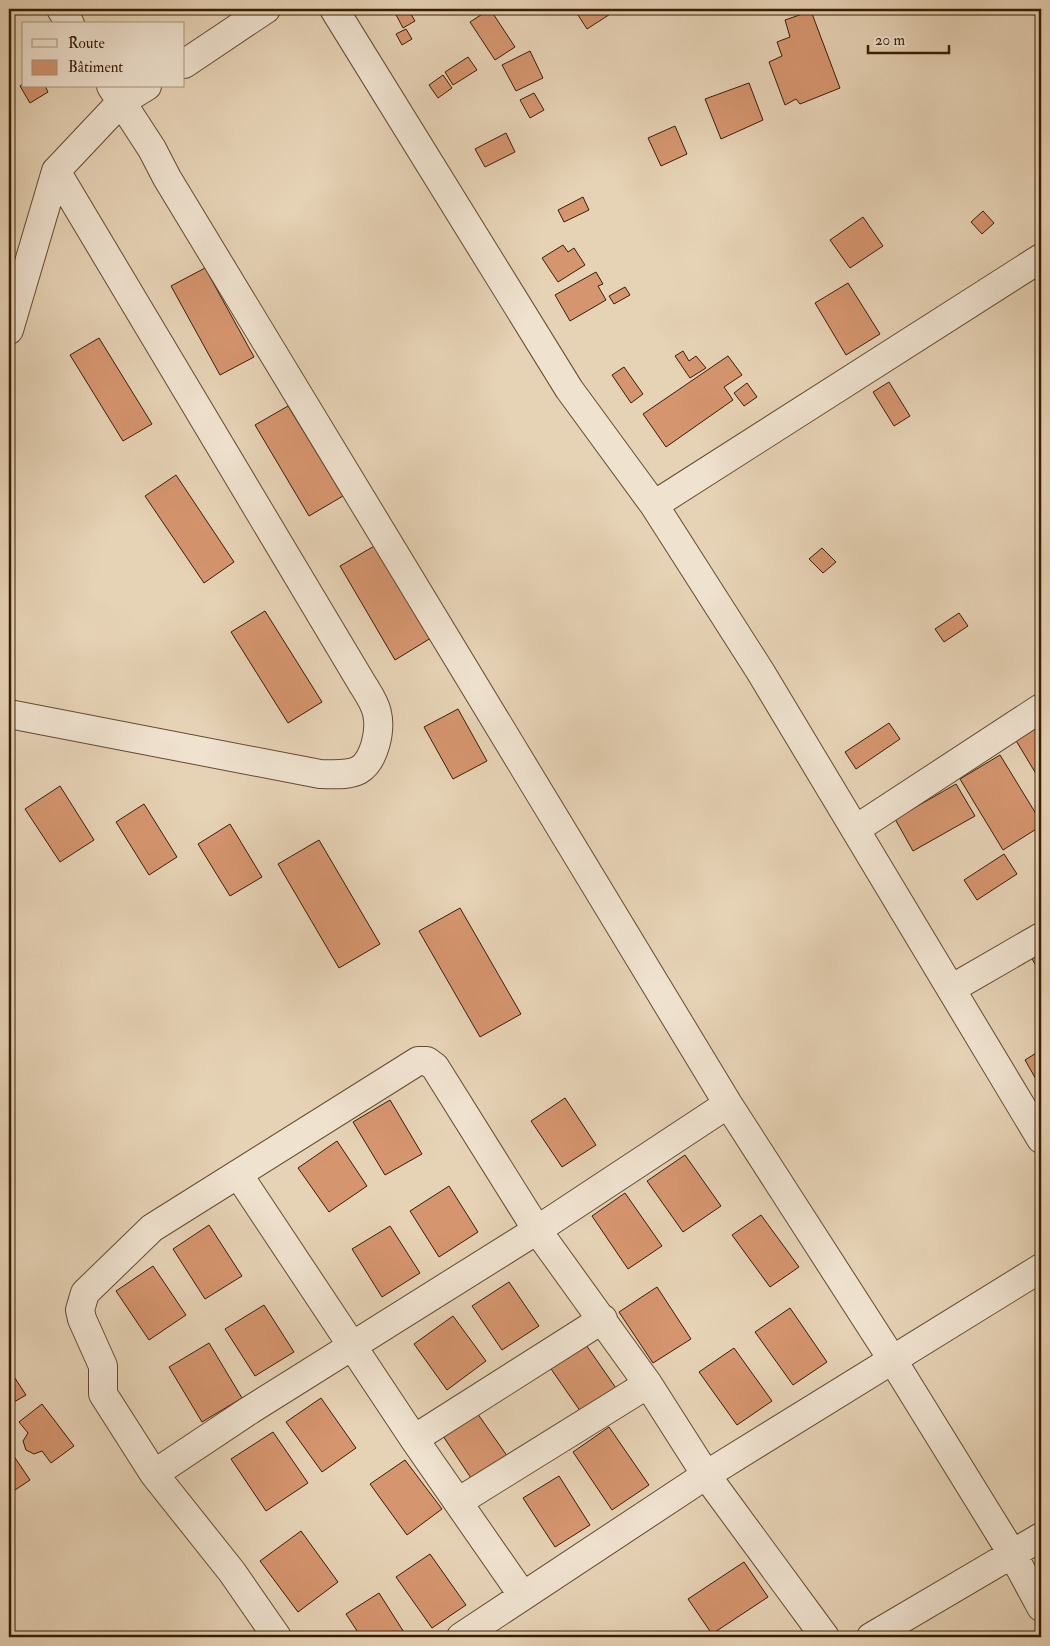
<svg xmlns="http://www.w3.org/2000/svg" width="1050" height="1646" font-family="'IM FELL Double Pica',serif">
<style>
.building{fill:#d5956f;stroke:#391e03}
.lines{fill:none;stroke-linecap:round;stroke-linejoin:round}
.street-casing{stroke:#644b30;stroke-width:30}
.street{stroke:#efe2cf;stroke-width:28}
</style>
<rect width="100%" height="100%" fill="#e6d2b5"/>
<filter id="stains"><feTurbulence type="fractalNoise" baseFrequency=".004" numOctaves="4"/><feColorMatrix values="0 0 0 0 .2 0 0 0 0 .09 0 0 0 0 .02 0 0 0 .5 -.17"/></filter>
<radialGradient id="worn" r=".72"><stop offset=".6" stop-color="#630" stop-opacity="0"/><stop offset="1" stop-color="#630" stop-opacity=".3"/></radialGradient>
<!-- building -->
<path class="building" d="M393,9h15l7,12 -12,7z
M490,9l25,38 -20,13 -25,-38z
M588,9h30l-31,20 -9,-14z
M811,11l29,77 -40,16 -4,-5 -11,6 -16,-43 13,-6 -5,-14 13,-5 -5,-17z
M406,29l6,10 -10,6 -6,-11z
M530,51l13,27 -27,13 -14,-26z
M468,57l9,13 -24,15 -8,-13z
M443,75l9,13 -14,10 -9,-13z
M24,83v3h21l3,6 -18,11 -10,-17z
M749,83l14,37 -42,19 -16,-40z
M534,93l10,17 -14,8 -10,-18z
M675,126l12,28 -26,12 -13,-28z
M506,133l9,19 -30,15 -10,-18z
M583,197l6,13 -25,12 -6,-12z
M983,211l11,12 -12,11 -11,-12z
M863,217l20,29 -33,22 -20,-28z
M563,245l5,7 6,-4 11,17 -27,17 -16,-24z
M205,268l49,89 -34,18 -49,-89z
M596,272l7,12 -5,2 8,14 -36,21 -15,-26z
M848,283l32,51 -34,21 -31,-52z
M625,287l5,8 -16,9 -5,-8z
M99,338l53,86 -29,17 -53,-86z
M683,351l6,10 7,-5 10,12 -16,10 -15,-22z
M728,356l14,19 -18,12 9,13 -67,47 -23,-33z
M624,367l19,27 -12,9 -19,-28z
M889,382l21,34 -16,10 -21,-34z
M747,383l10,14 -13,9 -10,-13z
M288,406l55,90 -34,20 -54,-91z
M176,475l58,87 -30,21 -59,-87z
M376,545l55,93 -36,22 -55,-94z
M822,548l14,14 -13,11 -14,-14z
M265,611l57,91 -34,21 -57,-91z
M959,613l9,13 -24,16 -9,-13z
M458,709l29,52 -34,18 -29,-52z
M889,723l11,16 -44,30 -11,-17z
M1041,723v59l-26,-43z
M1000,755l41,67v4l-38,24 -43,-71z
M956,784l19,32 -62,35 -18,-32z
M60,786l34,54 -34,22 -35,-53z
M144,804l33,53 -28,18 -33,-53z
M230,824l32,53 -32,19 -32,-52z
M319,840l61,104 -41,24 -61,-104z
M1004,854l13,20 -40,26 -13,-20z
M460,908l61,106 -41,23 -61,-106z
M1041,953v21l-9,-15z
M1041,1050v38l-16,-28z
M565,1098l31,47 -34,22 -31,-46z
M390,1100l32,54 -37,21 -32,-53z
M337,1141l30,45 -38,26 -31,-44z
M685,1155l36,51 -38,26 -36,-51z
M449,1186l29,46 -39,25 -29,-46z
M625,1193l37,53 -34,23 -36,-53z
M761,1215l38,52 -29,20 -38,-52z
M209,1225l33,51 -37,23 -32,-50z
M390,1226l30,47 -38,24 -30,-48z
M153,1266l33,49 -37,25 -33,-49z
M509,1282l30,44 -37,24 -30,-44z
M657,1287l34,52 -38,24 -34,-51z
M264,1305l30,47 -39,24 -30,-47z
M790,1308l37,54 -34,23 -38,-53z
M453,1316l33,45 -39,29 -33,-46z
M584,1342l34,49 -35,24 -34,-49z
M209,1343l33,55 -40,24 -33,-55z
M734,1348l38,53 -35,24 -38,-53z
M9,1369l17,26 -17,10z
M321,1398l35,50 -34,24 -36,-50z
M42,1404l32,42 -23,17 -9,-12 -8,3 -8,-4 -3,-9 5,-8 -9,-11z
M475,1410l35,50 -35,24 -34,-51z
M609,1427l40,58 -37,25 -39,-58z
M273,1432l35,51 -42,28 -35,-52z
M9,1449l21,31 -21,14z
M405,1460l37,49 -35,26 -37,-51z
M559,1476l31,49 -35,22 -32,-49z
M301,1531l37,51 -40,30 -38,-51z
M430,1554l36,51 -34,23 -36,-51z
M744,1562l24,35 -56,37 -24,-35z
M379,1593l28,44h-46l-15,-23z"/>
<g class="lines">
<defs>
<path id="street" d="M61,9l9,15
M334,9l235,380 85,116 106,166 281,468
M184,64l82,-55
M111,86l41,63 15,29 561,926 164,255 121,196 28,52
M9,330l47,-159 65,-69 26,-16
M654,505l387,-247
M9,714l311,60c13,0 27,2 39,-4 16,-10 22,-40 18,-57 -2,-10 -9,-20 -14,-28l-307,-514
M856,829l185,-121
M951,989l90,-52
M238,1174l176,265 109,157
M414,1439l189,-120
M154,1474l96,-64 287,-180 191,-126
M458,1502l190,-118
M277,1637l-45,-65 -78,-98 -51,-80v-28l-21,-47 -2,-9 5,-17 67,-65 266,-167h9l8,6 102,163 111,154 58,91 119,162
M461,1637l245,-162 335,-207
M871,1637l170,-100"/>
</defs>
<!-- street casing -->
<use href="#street" class="street-casing"/>
<!-- street -->
<use href="#street" class="street"/>
</g>
<!-- margin -->
<rect width="1050" height="1646" fill="none" stroke="#e6d2b5" stroke-width="30"/>
<rect x="10" y="10" width="1030" height="1626" fill="none" stroke="#391e03" stroke-width="2.5"/>
<rect x="15" y="15" width="1020" height="1616" fill="none" stroke="#391e03"/>
<!-- legend -->
<rect x="22" y="22" width="162" height="65" fill="#efe2cf" stroke="#a6947d"/>
<rect x="32" y="39" width="25" height="8" fill="#efe2cf" stroke="#a6947d"/>
<text x="68" y="48" font-size="15" fill="#391e03">Route</text>
<rect x="32" y="60" width="25" height="15" fill="#d5956f" stroke="#a6947d"/>
<text x="68" y="72" font-size="15" fill="#391e03">Bâtiment</text>
<!-- scale -->
<path d="M868 45v8h81v-8" fill="none" stroke="#391e03" stroke-width="2.5"/>
<text x="875" y="45" font-size="15" fill="#391e03" stroke="#efe2cf" stroke-width="4" paint-order="stroke">20 m</text>
<rect width="100%" height="100%" filter="url(#stains)"/>
<rect width="100%" height="100%" fill="url(#worn)"/>
</svg>
